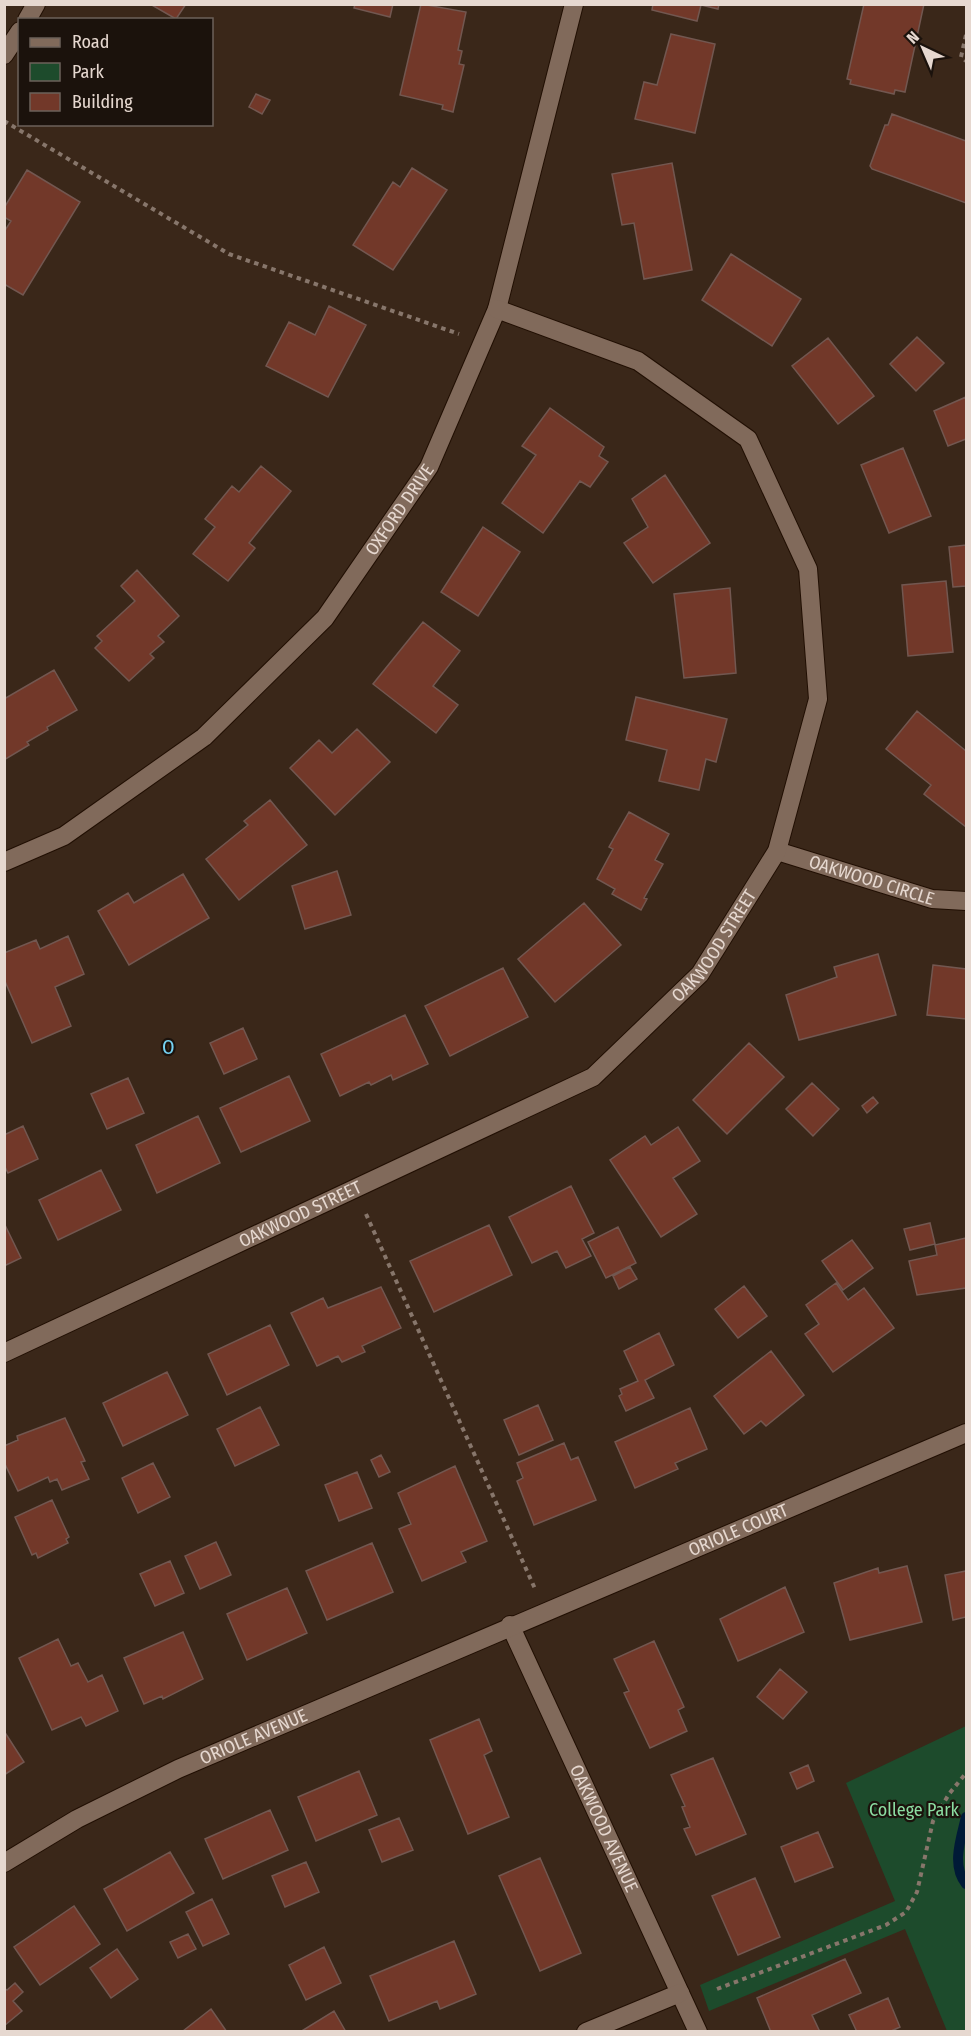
<svg xmlns="http://www.w3.org/2000/svg" width="971" height="2036" font-family="'Fira Sans Condensed',sans-serif">
<style>
.green{fill:#1d4b2c}
.lines{fill:none;stroke-linecap:round;stroke-linejoin:round}
.stream{stroke:#001a37;stroke-width:10}
.building{fill:#723829;stroke:#725750;stroke-width:1.5}
.minor-casing{stroke:#210f03;stroke-width:20}
.path{stroke:#87766b;stroke-width:4;stroke-dasharray:4.5 4.5;stroke-linecap:butt}
.minor{stroke:#816a5b;stroke-width:18}
.labels{text-anchor:middle;stroke-width:4.5;stroke-linejoin:round;paint-order:stroke}
.street-label{font-size:18px;fill:#e6d8d0;stroke:#1b120c}
.park-label{font-size:18px;fill:#8cdda2;stroke:#1b120c}
.neighbourhood-label{font-size:20px;letter-spacing:1.5px;fill:#75d2f3;stroke:#1b120c}
</style>
<rect width="100%" height="100%" fill="#3a2719"/>
<!-- green -->
<path class="green" d="M966,1726v305h-19l-42,-102 -196,82 -9,-26 195,-84 -49,-118z"/>
<g class="lines">
<!-- stream -->
<path class="stream" d="M966,1817c-5,21 -15,49 0,67"/>
</g>
<!-- building -->
<path class="building" d="M150,4h36l-10,15z
M355,4h38l-3,13 -36,-9z
M421,4l45,8 -8,38 4,1 -3,13 5,1 -11,47 -11,-3 1,-4 -43,-10z
M653,4h66l-1,5 -17,-4 -4,16 -45,-11z
M864,4h60l-19,88 -10,-2 -1,4 -44,-10 1,-4 -4,-1z
M671,34l44,10 -20,89 -60,-14 9,-37 13,3z
M256,94l14,6 -8,14 -13,-7z
M892,114l74,27v62l-94,-34 -2,-3 15,-41h3z
M672,163l20,107 -48,9 -10,-56 -12,2 -10,-51z
M412,168l35,22 -54,80 -40,-25 40,-63 7,5z
M27,170l53,32 -57,93 -19,-11v-52l7,-11 -7,-4v-9z
M731,254l70,45 -29,47 -70,-46z
M329,306l37,19 -38,72 -62,-31 23,-44 26,13z
M917,337l27,26 -28,28 -26,-27z
M828,338l46,58 -36,28 -46,-58z
M966,397v42l-18,7 -14,-35z
M550,408l54,39 -5,9 9,6 -18,25 -10,-6 -37,52 -41,-30 34,-48 -14,-9z
M903,448l28,68 -42,17 -28,-68z
M261,466l30,25 -42,52 6,5 -27,33 -35,-27 22,-27 -10,-8 27,-33 7,6z
M665,475l45,68 -57,40 -29,-40 24,-16 -16,-28z
M483,527l37,25 -42,64 -37,-24z
M966,545v41l-13,1 -4,-40z
M137,570l42,46 -21,20 6,6 -14,12 4,4 -25,23 -34,-33 7,-7 -5,-5 38,-35 -14,-15z
M946,581l7,71 -45,4 -6,-71z
M730,588l6,85 -52,5 -10,-84z
M423,622l37,29 -27,35 25,19 -22,28 -63,-49z
M54,670l23,40 -30,17 1,3 -21,12 2,3 -25,15v-61z
M636,697l91,22 -11,43 -10,-3 -7,31 -40,-9 8,-31 -41,-10z
M917,711l49,40v76l-42,-33 7,-9 -45,-36z
M357,729l33,33 -55,53 -45,-47 29,-28 13,13z
M270,800l37,45 -68,55 -33,-41 42,-34 -4,-4z
M629,812l40,22 -14,26 8,4 -19,34 3,1 -6,11 -29,-16 3,-5 -18,-10 16,-30 -4,-2z
M337,871l14,44 -46,14 -13,-43z
M183,874l26,44 -80,47 -31,-54 30,-18 6,10z
M584,903l37,42 -66,57 -37,-43z
M68,936l16,38 -29,13 16,39 -39,17 -28,-64v-26l32,-13 4,9z
M878,954l18,61 -97,25 -13,-45 51,-18 -3,-10z
M933,965l33,4v50l-39,-4z
M503,968l25,49 -78,39 -25,-50z
M405,1015l23,49 -35,16 -2,-5 -20,10 -2,-3 -29,14 -19,-42z
M243,1028l14,31 -33,15 -14,-31z
M749,1043l35,34 -57,57 -34,-34z
M289,1076l21,45 -69,31 -21,-44z
M128,1078l16,35 -37,16 -16,-35z
M812,1083l27,26 -26,27 -27,-27z
M873,1097l5,6 -11,10 -5,-7z
M198,1116l22,47 -63,30 -21,-48z
M23,1126l15,33 -30,14 -4,-8v-30z
M678,1127l22,34 -27,17 24,36 -36,23 -51,-77 35,-24 6,9z
M101,1170l20,40 -63,30 -19,-40z
M571,1186l23,47 -12,6 9,17 -25,12 -9,-17 -25,12 -23,-46z
M4,1223l17,35 -17,8z
M930,1223l5,21 -25,6 -6,-21z
M489,1225l23,50 -78,37 -24,-51z
M618,1227l18,36 -30,15 -18,-36z
M966,1235v53l-49,7 -8,-34 28,-6 -2,-10 31,-7z
M852,1240l21,28 -30,22 -21,-29z
M630,1267l7,12 -18,10 -6,-13z
M836,1283l12,17 16,-12 30,40 -61,44 -28,-38 14,-10 -13,-19z
M744,1286l23,30 -29,22 -23,-29z
M381,1287l20,41 -39,18 3,6 -23,10 -4,-6 -21,10 -26,-53 32,-15 5,10z
M270,1325l19,40 -62,30 -19,-41z
M659,1333l15,32 -29,15 9,18 -28,13 -7,-15 3,-2 -2,-5 18,-8 -14,-30z
M771,1351l33,44 -38,31 -5,-5 -17,13 -30,-38z
M167,1372l21,43 -65,31 -20,-43z
M538,1405l15,35 -34,15 -15,-35z
M260,1407l19,38 -44,21 -18,-37z
M690,1408l17,41 -32,14 3,6 -43,19 -20,-46z
M65,1418l20,43 -4,1 8,17 -27,11 -5,-11 -7,3 -2,-5 -30,14 -14,-29v-16l14,-6 -1,-4z
M564,1443l7,17 7,-3 18,43 -62,25 -17,-44 6,-3 -6,-15z
M381,1455l9,17 -11,5 -8,-17z
M153,1463l17,34 -32,16 -16,-35z
M455,1466l32,75 -26,11 5,10 -44,19 -23,-52 12,-5 -13,-31z
M357,1472l15,36 -33,13 -14,-36z
M52,1500l17,37 -3,2 2,4 -30,15 -2,-5 -4,2 -17,-38z
M216,1542l15,33 -31,14 -15,-33z
M372,1543l21,49 -66,28 -21,-49z
M170,1561l14,32 -29,13 -15,-32z
M907,1566l15,56 -72,18 -16,-57 44,-15 1,5z
M966,1571v46l-13,3 -8,-45z
M785,1587l19,45 -66,29 -18,-42z
M287,1588l20,45 -60,27 -20,-46z
M183,1632l20,47 -40,20 -1,-3 -18,8 -20,-46z
M58,1639l13,27 7,-3 10,19 14,-7 16,36 -32,15 -5,-9 -29,13 -33,-72z
M654,1641l30,66 -6,3 9,21 -37,17 -26,-55 5,-2 -15,-32z
M780,1669l27,23 -24,27 -26,-22z
M479,1719l13,32 -8,4 25,62 -41,17 -38,-94z
M4,1731l20,31 -20,13z
M713,1758l33,76 -50,21 -12,-26 6,-2 -8,-20 3,-1 -14,-31z
M808,1765l6,16 -17,8 -7,-16z
M359,1771l18,44 -61,26 -18,-44z
M270,1810l18,40 -65,29 -18,-40z
M399,1818l14,32 -31,12 -13,-32z
M818,1832l15,35 -38,15 -14,-35z
M170,1852l24,41 -67,38 -23,-42z
M540,1858l41,95 -41,18 -41,-95z
M306,1862l13,30 -34,15 -13,-31z
M755,1878l25,59 -42,18 -26,-59z
M212,1899l17,35 -26,12 -17,-34z
M74,1906l26,38 -60,41 -26,-38z
M188,1934l8,15 -18,9 -8,-16z
M454,1941l22,53 -36,15 -3,-8 -48,20 -19,-45z
M324,1947l17,36 -35,17 -17,-35z
M117,1949l21,30 -27,19 -21,-30z
M845,1959l16,34 -49,22 8,17h-49l-14,-34z
M15,1983l8,9 -10,9 9,10 -18,15v-38l3,2z
M888,1998l12,29 -11,5h-32l-8,-17z
M211,2009l16,23h-43l-1,-1z
M334,2011l12,21h-46z"/>
<g class="lines">
<defs>
<g id="minor">
<path d="M27,20l9,-16"/>
<path d="M4,55l16,-24"/>
<path id="s1" d="M777,851l155,48 34,2"/>
<path id="s2" d="M4,862l60,-26 140,-99 121,-119 104,-151 68,-158 77,-305"/>
<path id="s3" d="M4,1353l589,-276 107,-103 77,-123 41,-152 -10,-130 -60,-130 -110,-78 -141,-52"/>
<path id="s4" d="M510,1625l188,407"/>
<path id="s5" d="M4,1863l73,-44 101,-50 788,-336"/>
<path d="M586,2032l94,-39"/>
</g>
</defs>
<!-- minor casing -->
<use href="#minor" class="minor-casing"/>
<!-- path -->
<path class="path" d="M966,35l-5,22 5,4
M4,121l225,133 230,80
M366,1214l170,377
M717,1989l169,-64 20,-13 11,-20 16,-71 16,-27 17,-21"/>
<!-- minor -->
<use href="#minor" class="minor"/>
</g>
<g class="labels">
<!-- street labels -->
<g class="street-label">
<text dy="6" stroke="none"><textPath href="#s2" startOffset="538">OXFORD DRIVE</textPath></text>
<text dy="6" stroke="none"><textPath href="#s1" startOffset="99">OAKWOOD CIRCLE</textPath></text>
<text dy="6" stroke="none"><textPath href="#s3" startOffset="830">OAKWOOD STREET</textPath></text>
<text dy="6" stroke="none"><textPath href="#s3" startOffset="327">OAKWOOD STREET</textPath></text>
<text dy="6" stroke="none"><textPath href="#s5" startOffset="807">ORIOLE COURT</textPath></text>
<text dy="6" stroke="none"><textPath href="#s5" startOffset="280">ORIOLE AVENUE</textPath></text>
<text dy="6" stroke="none"><textPath href="#s4" startOffset="224">OAKWOOD AVENUE</textPath></text>
</g>
<!-- park labels -->
<g class="park-label">
<text x="914" y="1816">College Park</text>
</g>
<!-- neighbourhood labels -->
<g class="neighbourhood-label">
<text x="169" y="1054">O</text>
</g>
</g>
<!-- border -->
<rect width="971" height="2036" fill="none" stroke="#e6d8d0" stroke-width="12"/>
<!-- legend -->
<rect x="18" y="18" width="195" height="108" fill="#1b120c" stroke="#6c615a" stroke-width="1.5"/>
<rect x="30" y="38" width="30" height="9" fill="#816a5b" stroke="#6c615a" stroke-width="1.5"/>
<text x="72" y="48" font-size="18" fill="#e6d8d0">Road</text>
<rect x="30" y="63" width="30" height="18" fill="#1d4b2c" stroke="#6c615a" stroke-width="1.5"/>
<text x="72" y="78" font-size="18" fill="#e6d8d0">Park</text>
<rect x="30" y="93" width="30" height="18" fill="#723829" stroke="#6c615a" stroke-width="1.5"/>
<text x="72" y="108" font-size="18" fill="#e6d8d0">Building</text>
<!-- north arrow -->
<g transform="translate(923 48) rotate(316)" stroke="#1b120c" stroke-width="4.5" paint-order="stroke">
<path d="M0-4.5L10 22L0 15L-10 22Z" fill="#e6d8d0"/>
<text y="-9" font-size="16" font-weight="bold" text-anchor="middle" fill="#e6d8d0">N</text>
</g>
</svg>
